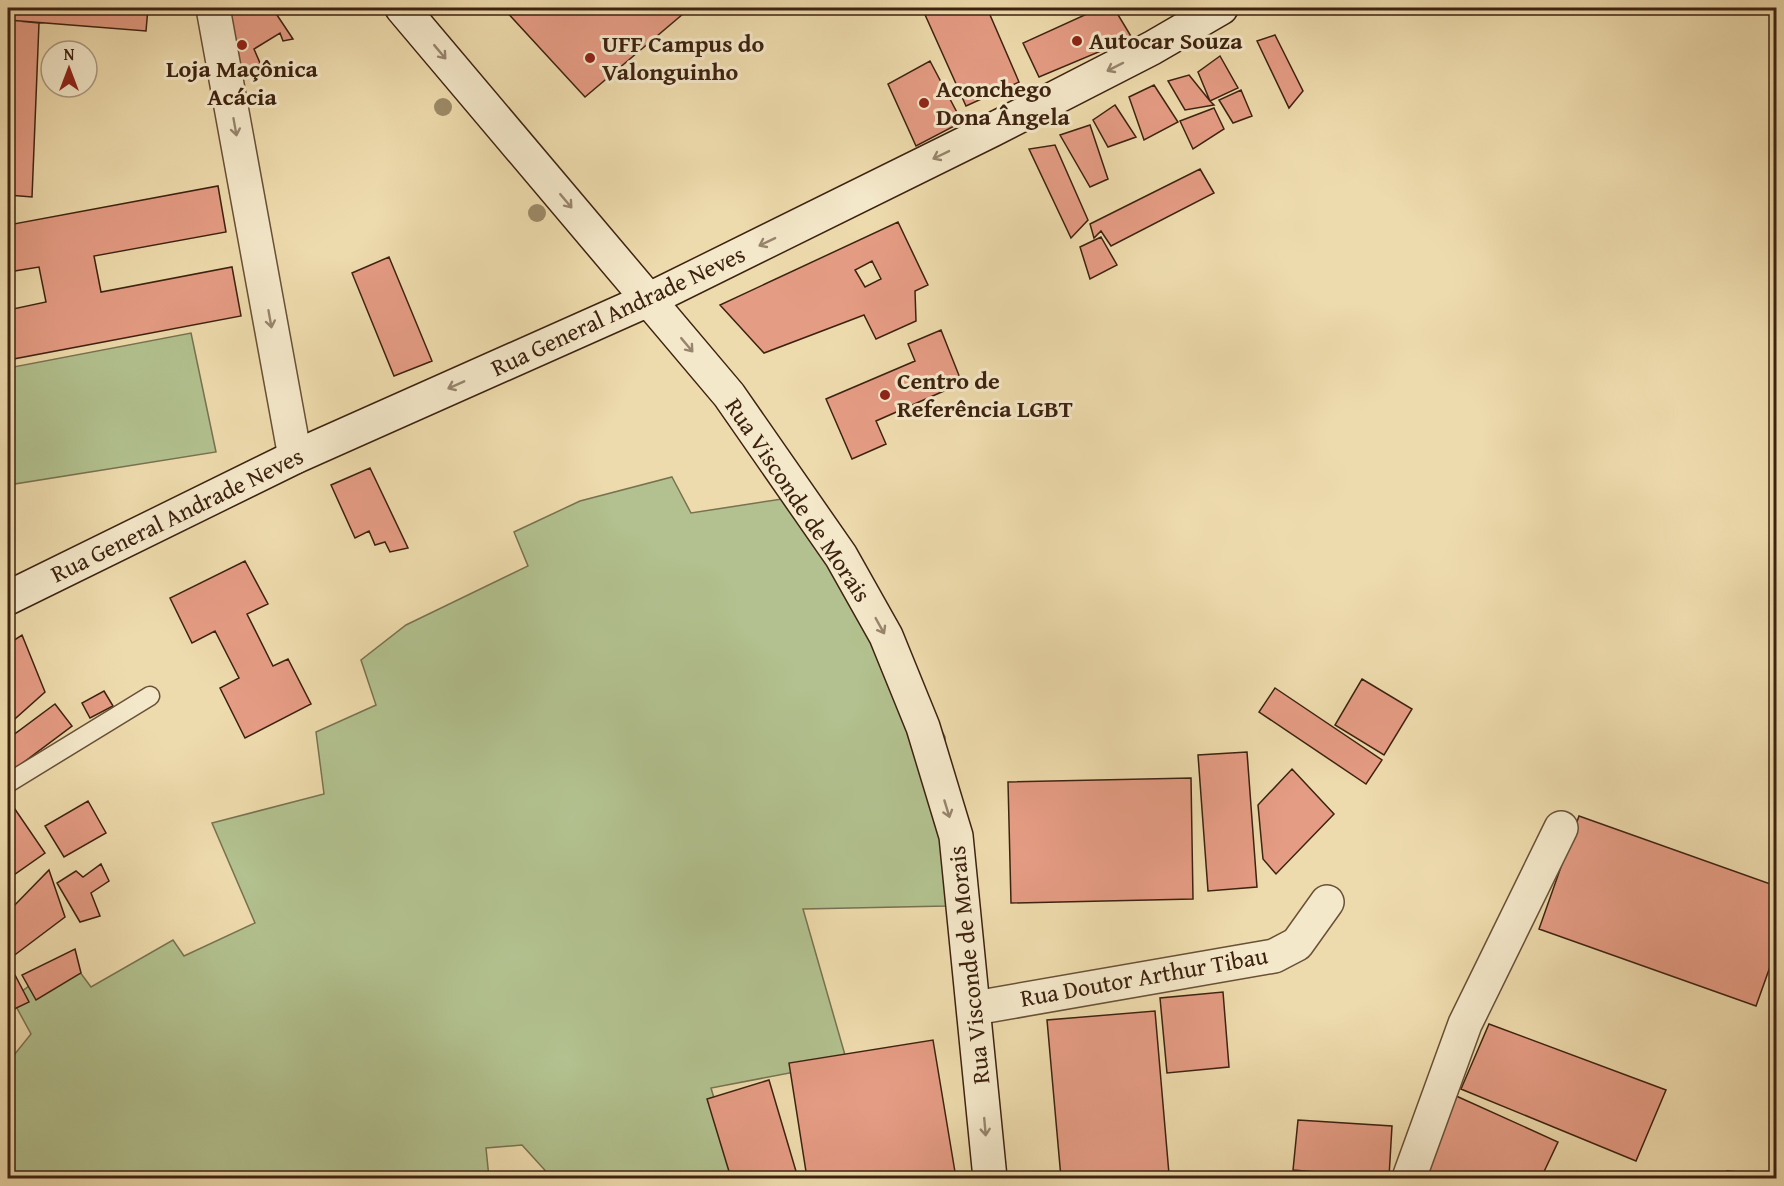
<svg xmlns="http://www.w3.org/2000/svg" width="1784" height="1186" font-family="'Gentium Book Plus',serif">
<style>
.green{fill:#b2c18f;stroke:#787250;stroke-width:1.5}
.building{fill:#e59c84;stroke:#3d2210;stroke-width:1.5;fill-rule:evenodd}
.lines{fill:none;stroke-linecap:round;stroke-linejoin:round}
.lane-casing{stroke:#695037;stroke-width:21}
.street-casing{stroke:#695037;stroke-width:36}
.secondary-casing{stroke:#3d2210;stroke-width:36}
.lane{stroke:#f4e8ca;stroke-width:18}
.street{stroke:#f4e8ca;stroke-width:33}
.secondary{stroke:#f4e8ca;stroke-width:33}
.tree{fill:#9d8b68}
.oneway{stroke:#98856d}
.poi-dot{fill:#8f2418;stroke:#f4e8ca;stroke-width:2}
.labels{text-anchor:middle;stroke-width:6;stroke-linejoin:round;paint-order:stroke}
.poi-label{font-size:24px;font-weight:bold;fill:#3d2210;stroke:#f4e8ca;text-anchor:start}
.street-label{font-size:24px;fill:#3d2210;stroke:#f4e8ca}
</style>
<rect width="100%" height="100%" fill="#eedbad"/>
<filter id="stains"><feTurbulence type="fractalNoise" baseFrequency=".00333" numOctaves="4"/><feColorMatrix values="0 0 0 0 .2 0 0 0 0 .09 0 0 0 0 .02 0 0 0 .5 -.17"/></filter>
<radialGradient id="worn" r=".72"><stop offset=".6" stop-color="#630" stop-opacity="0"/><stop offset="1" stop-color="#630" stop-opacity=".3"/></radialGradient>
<!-- green -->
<path class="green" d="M191,333l25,119 -208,33v-117z
M672,477l19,36 91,-14 103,121 60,117 2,169 -144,3 44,153 -136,26 27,90h-186l-30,-33 -36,3 3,30h-481v-108l2,-10 21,-26 -19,-35 56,-43 23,31 82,-47 11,16 71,-33 -43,-100 112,-29 -8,-62 60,-27 -15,-45 45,-35 122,-59 -14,-34 66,-31z"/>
<!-- building -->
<path class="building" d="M8,8h140l-2,23 -138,-11z
M218,8h51l4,1 20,30 -10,2 -3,-8 -26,16 6,14 -31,15z
M503,8h85l3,3 4,-3h95l-105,89z
M922,8h65l32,74 -53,24z
M1100,8h14l18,30 -93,39 -16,-34z
M8,20l31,3 -7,174 -24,-2z
M1275,35l28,56 -14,17 -32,-67z
M1220,56l18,32 -28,13 -12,-29z
M930,61l32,61 -46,24 -28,-62z
M1189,75l21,26 4,4 -29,5 -17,-29z
M1154,85l24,37 -34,18 -15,-43z
M1241,90l11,26 -19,7 -14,-23z
M1115,105l21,32 -28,10 -15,-27z
M1214,108l10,21 -31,20 -13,-28z
M1090,125l18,54 -18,8 -30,-52z
M1055,145l33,75 -17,18 -42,-89z
M1200,169l14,24 -103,53 -10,-15 -7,7 -4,-14z
M218,186l8,46 -132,24 7,36 131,-25 9,49 -233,44v-50l38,-8 -7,-35 -31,5v-47z
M898,222l30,63 -13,6 1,30 -40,18 -12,-24 -100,38 -44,-48zM872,261l9,18 -16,8 -10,-17z
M1101,237l16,28 -27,14 -10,-32z
M389,257l43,104 -38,15 -42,-103z
M941,330l21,53 -86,38 10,23 -34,15 -26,-60 89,-38 -7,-17z
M370,468l38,80 -18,4 -5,-10 -10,3 -6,-14 -14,7 -24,-53z
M245,561l23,43 -21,10 26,52 15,-7 23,45 -66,34 -25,-50 19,-10 -24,-47 -23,12 -22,-45z
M22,635l23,57 -37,33v-81z
M1362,679l50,30 -28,46 -49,-30z
M1275,688l107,72 -16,24 -107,-72z
M104,691l9,15 -23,12 -8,-15z
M55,704l17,22 -60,45 -4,-6v-26z
M1247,752l10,135 -49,4 -10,-136z
M1292,769l42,45 -58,60 -13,-15 -5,-54z
M1191,778l2,121 -182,4 -3,-121z
M8,799l37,54 -37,26z
M88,801l18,32 -42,24 -19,-31z
M1579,816l197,70v64l-20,56 -217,-77z
M101,864l8,17 -18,12 9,23 -20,6 -23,-39 19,-12 7,6z
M49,870l16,47 -53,40 -4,-7v-38z
M75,949l6,24 -45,27 -14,-25z
M15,975l14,27 -21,10v-33z
M1223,992l6,75 -62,6 -7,-75z
M1155,1011l14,163 -54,4h-54l-14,-158z
M1489,1024l177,66 -30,71 -175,-72z
M933,1040l23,138h-149l-18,-115z
M769,1080l29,98h-67l-24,-79z
M1454,1095l104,47 -17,36h-125z
M1298,1120l94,6 -3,51 -31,-2v3h-43l1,-6 -23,-2z
M1727,1171l49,4v3h-50z"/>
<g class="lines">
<defs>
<path id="lane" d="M8,783l142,-87"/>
<path id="street" d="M213,8l82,449
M975,1008l299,-52 23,-12 30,-42
M1409,1178l56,-154 96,-196"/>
<path id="secondary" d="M402,8l327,387 112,161 45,80 37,91 33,109 34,342
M8,598l287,-141 355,-158 342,-169 160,-82 69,-40"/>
</defs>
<!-- lane casing -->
<use href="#lane" class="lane-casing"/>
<!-- street casing -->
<use href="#street" class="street-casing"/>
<!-- secondary casing -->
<use href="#secondary" class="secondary-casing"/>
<!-- lane -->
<use href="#lane" class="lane"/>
<!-- street -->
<use href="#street" class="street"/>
<!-- secondary -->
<use href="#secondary" class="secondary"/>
</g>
<!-- trees -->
<g class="tree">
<circle cx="443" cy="107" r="9"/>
<circle cx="537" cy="213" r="9"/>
</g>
<!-- one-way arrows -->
<defs><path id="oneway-shaft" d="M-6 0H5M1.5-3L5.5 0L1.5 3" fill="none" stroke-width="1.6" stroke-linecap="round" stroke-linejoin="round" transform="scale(1.5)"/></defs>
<g class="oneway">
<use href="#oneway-shaft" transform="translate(440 52) rotate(50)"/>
<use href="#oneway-shaft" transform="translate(1115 67) rotate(153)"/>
<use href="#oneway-shaft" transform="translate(235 127) rotate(80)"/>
<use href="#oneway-shaft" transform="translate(941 155) rotate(154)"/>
<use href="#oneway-shaft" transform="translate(566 201) rotate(50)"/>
<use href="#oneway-shaft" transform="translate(767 242) rotate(154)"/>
<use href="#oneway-shaft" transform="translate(270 319) rotate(80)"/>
<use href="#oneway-shaft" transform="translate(687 345) rotate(50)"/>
<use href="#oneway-shaft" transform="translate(456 385) rotate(156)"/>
<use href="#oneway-shaft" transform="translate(880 626) rotate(61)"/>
<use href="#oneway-shaft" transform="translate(947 809) rotate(73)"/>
<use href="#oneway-shaft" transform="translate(985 1127) rotate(85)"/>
</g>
<!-- markers -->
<g class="poi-dot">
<circle cx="1077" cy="41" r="6"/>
<circle cx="242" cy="45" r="6"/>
<circle cx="590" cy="58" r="6"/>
<circle cx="924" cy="103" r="6"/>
<circle cx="885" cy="395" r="6"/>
</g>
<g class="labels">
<!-- poi labels -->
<g class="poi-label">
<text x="1089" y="49">Autocar Souza</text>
<text x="602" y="52">UFF Campus do<tspan x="602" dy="28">Valonguinho</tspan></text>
<text x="242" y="77" text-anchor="middle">Loja Maçônica<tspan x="242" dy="28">Acácia</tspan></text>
<text x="936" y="97">Aconchego<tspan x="936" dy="28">Dona Ângela</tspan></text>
<text x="897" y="389">Centro de<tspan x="897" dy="28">Referência LGBT</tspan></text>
</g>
<!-- street labels -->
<g class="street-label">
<text transform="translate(618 311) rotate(-25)" y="8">Rua General Andrade Neves</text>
<text transform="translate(798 500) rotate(56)" y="8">Rua Visconde de Morais</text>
<text transform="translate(177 515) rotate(-26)" y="8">Rua General Andrade Neves</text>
<text transform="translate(969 965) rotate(-96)" y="8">Rua Visconde de Morais</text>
<text transform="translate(1144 977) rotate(-10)" y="8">Rua Doutor Arthur Tibau</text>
</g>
</g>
<!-- margin -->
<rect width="1784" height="1186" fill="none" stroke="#eedbad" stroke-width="30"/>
<rect x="9" y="9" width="1766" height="1168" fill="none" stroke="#3d2210" stroke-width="3"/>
<rect x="15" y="15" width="1754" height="1156" fill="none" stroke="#3d2210" stroke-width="1.5"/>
<!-- north arrow -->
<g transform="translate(69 69)"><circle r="28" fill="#f4e8ca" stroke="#ab9980" stroke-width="1.5"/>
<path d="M0-4.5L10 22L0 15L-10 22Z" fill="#8f2418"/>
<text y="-9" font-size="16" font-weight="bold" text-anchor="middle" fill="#3d2210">N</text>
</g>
<rect width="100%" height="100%" filter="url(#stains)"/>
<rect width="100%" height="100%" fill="url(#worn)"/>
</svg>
